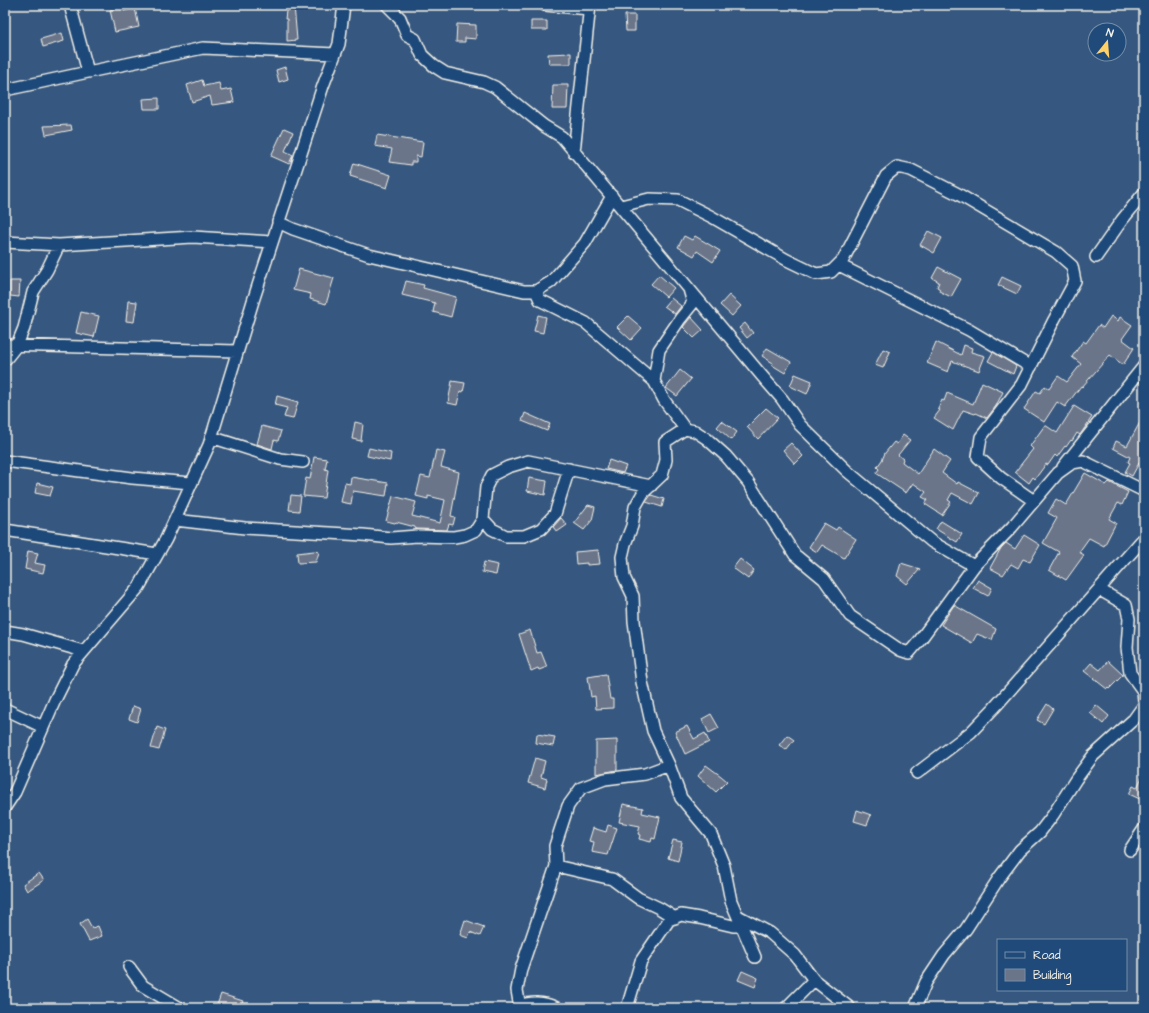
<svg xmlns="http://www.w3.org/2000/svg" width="1149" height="1013" font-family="'Architects Daughter',sans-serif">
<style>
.building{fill:#6a758a;stroke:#f4f1e8}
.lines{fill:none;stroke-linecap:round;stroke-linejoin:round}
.street-casing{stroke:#f4f1e8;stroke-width:14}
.street{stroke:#1f4a7a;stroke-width:11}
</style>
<rect width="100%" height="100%" fill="#36577f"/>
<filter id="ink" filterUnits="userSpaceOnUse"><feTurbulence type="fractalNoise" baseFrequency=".025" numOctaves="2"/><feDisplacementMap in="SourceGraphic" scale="8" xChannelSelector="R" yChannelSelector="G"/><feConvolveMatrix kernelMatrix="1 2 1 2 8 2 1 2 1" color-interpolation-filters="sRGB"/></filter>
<g filter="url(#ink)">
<!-- building -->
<path class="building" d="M288,5h6l3,35 -10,1v-22h-2l1,-8h2z
M123,7l1,4 11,-3 4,19 -24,5 -5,-22z
M625,15h10v16h-9z
M531,21h16v9h-16z
M457,24l19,1v14l-11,-1v4h-9z
M62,33l2,8 -21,6 -2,-8z
M571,53v11h-22l-1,-10z
M285,67l3,12 -9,3 -3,-12z
M202,80l2,6 15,-3 2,8 10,-2 3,13 -22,3 -2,-9 -18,6 -5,-17z
M553,85h15l-1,24h-15z
M159,98v11h-15l-1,-10z
M71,125l1,5 -26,5 -2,-9z
M284,128l9,4 -8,19 8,4 -4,9 -18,-8z
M377,135l46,7 -2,15 -5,-1v6h-5v3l-22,-3 3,-13 -17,-3z
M354,163l37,12 -4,13 -37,-12z
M928,231l14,7 -8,15 -14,-8z
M684,236l8,4 3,-4 25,15 -7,11 -16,-11 -3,5 -16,-9z
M938,267l23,12 -10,18 -12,-6 1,-2 -3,-2 2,-5 -7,-4z
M299,269l35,9 -8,26 -16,-5 1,-5 -18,-4z
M659,275l15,13 -8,9 -15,-13z
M1002,277l19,9 -4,8 -19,-9z
M10,281h10l-1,16 -9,-1z
M406,281l18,4 -1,3 33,9 -5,20 -18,-5 2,-9 -33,-8z
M729,295l12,11 -9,10 -12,-11z
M671,298l10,8 -6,8 -11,-8z
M128,301l9,1 -3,20 -8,-1z
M81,312l18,4 -5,21 -18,-4z
M538,315l8,2 -3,16 -9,-2z
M628,316l14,12 -11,12 -14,-13z
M1111,316l7,5 2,-4 12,8 -10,14 12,9 -11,17 -13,-10 -28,32 -1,-1 -16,21 -8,-5 -13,20 -20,-13 12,-18 4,2 5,-7 4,3 9,-13 9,6 14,-18 -9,-7 11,-16 3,2 13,-18 4,3z
M691,317l12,13 -9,8 -11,-11z
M745,323l8,10 -6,5 -8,-10z
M936,342l25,13 3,-10 8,3 -1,4 14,4 -6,15 -27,-10 -4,11 -21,-9z
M767,348l24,14 -6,11 -13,-8 1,-2 -11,-7z
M883,349l7,3 -7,16 -8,-3z
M993,352l23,14 -3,8 -25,-13z
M680,370l11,9 -14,17 -11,-8z
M795,374l17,7 -5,13 -17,-8z
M452,381l13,2 -2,9 -3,-1 -3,14 -9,-2z
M982,382l21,10 -7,14 -9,12 -11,-5 -1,1 -12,-4 -10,20 -19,-12 6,-8 -2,-1 4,-9 2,1 3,-8 26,11z
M277,396l21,6 -5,17 -9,-2 3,-9 -12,-3z
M1074,406l18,11 -12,18 -3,-2 -5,8 -1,-1 -5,7 -1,-1 -8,11 -2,-2 -7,10 -2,-1 -11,15 -2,-2 -4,6 -14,-11 18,-23 -3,-3 15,-21 12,8z
M766,408l12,10 -20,21 -11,-12z
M525,413l25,11 -3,7 -25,-10z
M1144,415v39l-12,22 -7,-4 5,-9 -2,-1 2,-5 -17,-9 3,-7 11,5z
M722,421l15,11 -6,8 -14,-13z
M355,422l8,2 -2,17 -9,-2z
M262,426l19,5 -3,10 -4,-1 -2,9 -15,-5z
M903,435l7,5 -12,15 5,4 -1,3 16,12 16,-25 16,12 -8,12 15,11 1,-2 21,11 -6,11 -21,-11 -4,7 3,2 -9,13 -17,-11 3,-4 -6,-3 4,-5 -13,-9 -7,10 -30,-20 3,-4 -2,-2 5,-7 3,-7 9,-11 3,2z
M791,443l12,13 -8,8 -12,-14z
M369,448l22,5 -1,8 -23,-5z
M436,450l9,2 -4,15 18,5 -8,44 4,1 -2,8 -4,-1 -2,6 -30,-1 -2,-1v-1l-19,-5 -1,1 -9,-2 7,-25 23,6 -4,14 28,7 5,-23 -17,-4v3l-12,-3 5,-20 9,2z
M314,457l13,2 -2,10 3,1 -4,28 -21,-2 3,-18 4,1z
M609,460l17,6 -3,7 -17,-4z
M1085,473l21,12 3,-3 19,10 -6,13 -4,-2 -9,16 7,4 -12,23 -15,-8 -10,14 5,3 -18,25 -17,-10 10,-18 -16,-9 14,-25 -9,-5 8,-14 10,6z
M351,477l37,6 -2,13 -33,-5 -2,13 -10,-2 4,-19 5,1z
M529,478l18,3 -2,14 -18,-4z
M37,483l16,4 -3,9 -15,-3z
M291,495l10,1 -2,15 -10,-1z
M651,495l13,4 -2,8 -16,-5z
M588,505l7,2 -3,13 -8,10 -10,-7z
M561,518l6,7 -10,7 -4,-5z
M941,521l21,13 -5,8 -21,-13z
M824,523l12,7 2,-3 18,12 -12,19 -22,-13 -5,7 -8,-5z
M1024,535l16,10 -10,17 -7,-3 -5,9 -7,-4 -8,11 -13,-7 11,-20 5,-5 9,6z
M598,550l2,14 -13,1v-2l-11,1 -1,-12z
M28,551l10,2 -3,10 10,2 -2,8 -18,-4z
M314,551l5,1 -3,10 -18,1 -1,-10z
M740,559l14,11 -6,9 -15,-11z
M484,562l14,3 -2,10 -14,-3z
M901,563l19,6 -13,15 -10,-8z
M978,580l14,8 -4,8 -15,-8z
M954,605l42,24 -4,11 -15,-6 -5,9 -31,-18z
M530,630l7,23 4,-1 6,15 -8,3 -1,-2 -7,3 -12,-37z
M1108,661l15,14 -14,14 -1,-1 -1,1 -23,-18 7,-8 9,7z
M606,674l4,25h3v9l-17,1 -1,-13 -4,1 -3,-20z
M1047,704l6,5 -9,15 -7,-4z
M1096,705l13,11 -6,8 -13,-11z
M133,706l8,3 -4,13 -8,-3z
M711,714l8,14 -10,5 -7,-14z
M687,726l7,13 11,-6 4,9 -24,12 -10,-22z
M157,727l8,3 -6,20 -8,-2z
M537,734l18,3 -2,9 -17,-3z
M787,735l7,5 -8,10 -7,-5z
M617,740v30l-21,4v-33z
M535,758l10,3 -4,16 6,2 -2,9 -17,-5z
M706,765l15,11 6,5 -11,11 -18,-16z
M1144,772v29l-15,-7 4,-8 4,2z
M623,804l20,4 -1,5 18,4 -5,22 -3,-1 -1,4 -12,-3 1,-4 -2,-1 2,-8 -21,-4z
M857,810l14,5 -4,10 -13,-4z
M608,825l9,3 -9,27 -16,-3 2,-10 -5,-1 4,-13 13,4z
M673,840l9,2 -4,19 -10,-3z
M39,873l5,7 -17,11 -4,-7z
M87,919l5,9 6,-2 4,10 -13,5 -9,-17z
M465,920l19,7 -4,9 -10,-4 -2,6 -8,-3z
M742,971l16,7 -3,9 -17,-7z
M221,994l22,7 -3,7h-24z"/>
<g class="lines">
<defs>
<path id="street" d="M70,5l18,67
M387,5l13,13 7,17 8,4 7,16 12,11 11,7 39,9 11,5 49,39 18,11 200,239 20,23 18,26 47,46 85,71 42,24 38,-39 46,-54 14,-10 11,-2 61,30
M545,5l44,4
M5,90l83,-18 115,-24 132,6
M574,152l16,-147
M621,206l28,-7 29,1 34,17 75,43 29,14 15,-2 12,-12 43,-84 11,-9 14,3 47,24 98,58 16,14 3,15 -21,39 -32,64 -41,53 -3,20 23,21 33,23
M278,222l15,7 76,26 155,36h12l15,-9 34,-39 27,-47
M5,242l54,3 134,-8 79,5
M1096,257l26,-37 22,-27
M839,265l130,65 62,37
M689,289l4,14 -13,16 -21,31 -5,31 10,19 21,29 -20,13 1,18 -4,15 -19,18 -8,14 -3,19 -7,18 -3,13 2,20 9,19 1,25 8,61 11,49 16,34 12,33 30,36 13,32 7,35 24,56
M536,291l4,9 46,23 68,58
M5,345l232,6
M5,360l12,-15 7,-17 9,-36 14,-22 12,-25
M685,429l10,2 12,8 19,17 22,26 47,73 29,24 26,37 50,34 9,3 11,-13 54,-74
M211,437l69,22 23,3
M5,461l127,17 59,5
M1063,467l81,-101
M483,519l9,10 14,7h18l17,-7 14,-15 14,-45
M175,520l70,8 118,7 28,3 26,-2 37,1 11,-2 11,-5 7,-11 3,-32 6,-12 16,-8 20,-6 123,25
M5,530l152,24
M1100,590l26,15 3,14 -2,28 3,26 13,18 1,10
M5,631l18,3 60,17
M5,709l38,18
M917,773l54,-41 23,-24 150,-170
M5,807l10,-15 40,-92 18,-36 66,-77 27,-48 43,-94 44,-144 70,-215 16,-42 5,-39
M1130,850l14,-21
M556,866l56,13 26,19 21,10 16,10
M738,916l32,17 25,22 19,25 36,28
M129,967l14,19 37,22
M520,1008l-3,-18 4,-21 35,-103 -1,-20 13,-40 13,-18 24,-9 40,-5 24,-9
M524,1008l2,-4c12,-2 20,-1 31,4
M627,1008l14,-47 28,-41 12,-5 18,3 34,8h9
M786,1008l28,-28
M915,1008l11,-26 18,-27 22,-26 33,-51 21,-28 20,-18 13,-17 23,-36 17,-23 41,-37 10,-14"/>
</defs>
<!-- street casing -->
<use href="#street" class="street-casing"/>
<!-- street -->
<use href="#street" class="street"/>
</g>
</g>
<!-- margin -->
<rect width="1149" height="1013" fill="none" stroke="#1f4a7a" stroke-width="20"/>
<rect x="10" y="10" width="1129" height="993" fill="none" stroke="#f4f1e8" stroke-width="1.5" filter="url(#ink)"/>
<!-- legend -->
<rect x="997" y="939" width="130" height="52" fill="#1f4a7a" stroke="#748da6"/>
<rect x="1005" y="952" width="20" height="6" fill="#1f4a7a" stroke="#748da6"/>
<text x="1033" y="959" font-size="12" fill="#f4f1e8">Road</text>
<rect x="1005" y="969" width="20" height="12" fill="#6a758a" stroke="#748da6"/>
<text x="1033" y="979" font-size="12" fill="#f4f1e8">Building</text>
<!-- north arrow -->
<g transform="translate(1107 42) rotate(17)"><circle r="19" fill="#1f4a7a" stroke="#748da6"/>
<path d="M0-3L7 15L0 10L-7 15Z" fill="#ffd166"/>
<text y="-6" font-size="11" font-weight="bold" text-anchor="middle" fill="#f4f1e8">N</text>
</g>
</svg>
